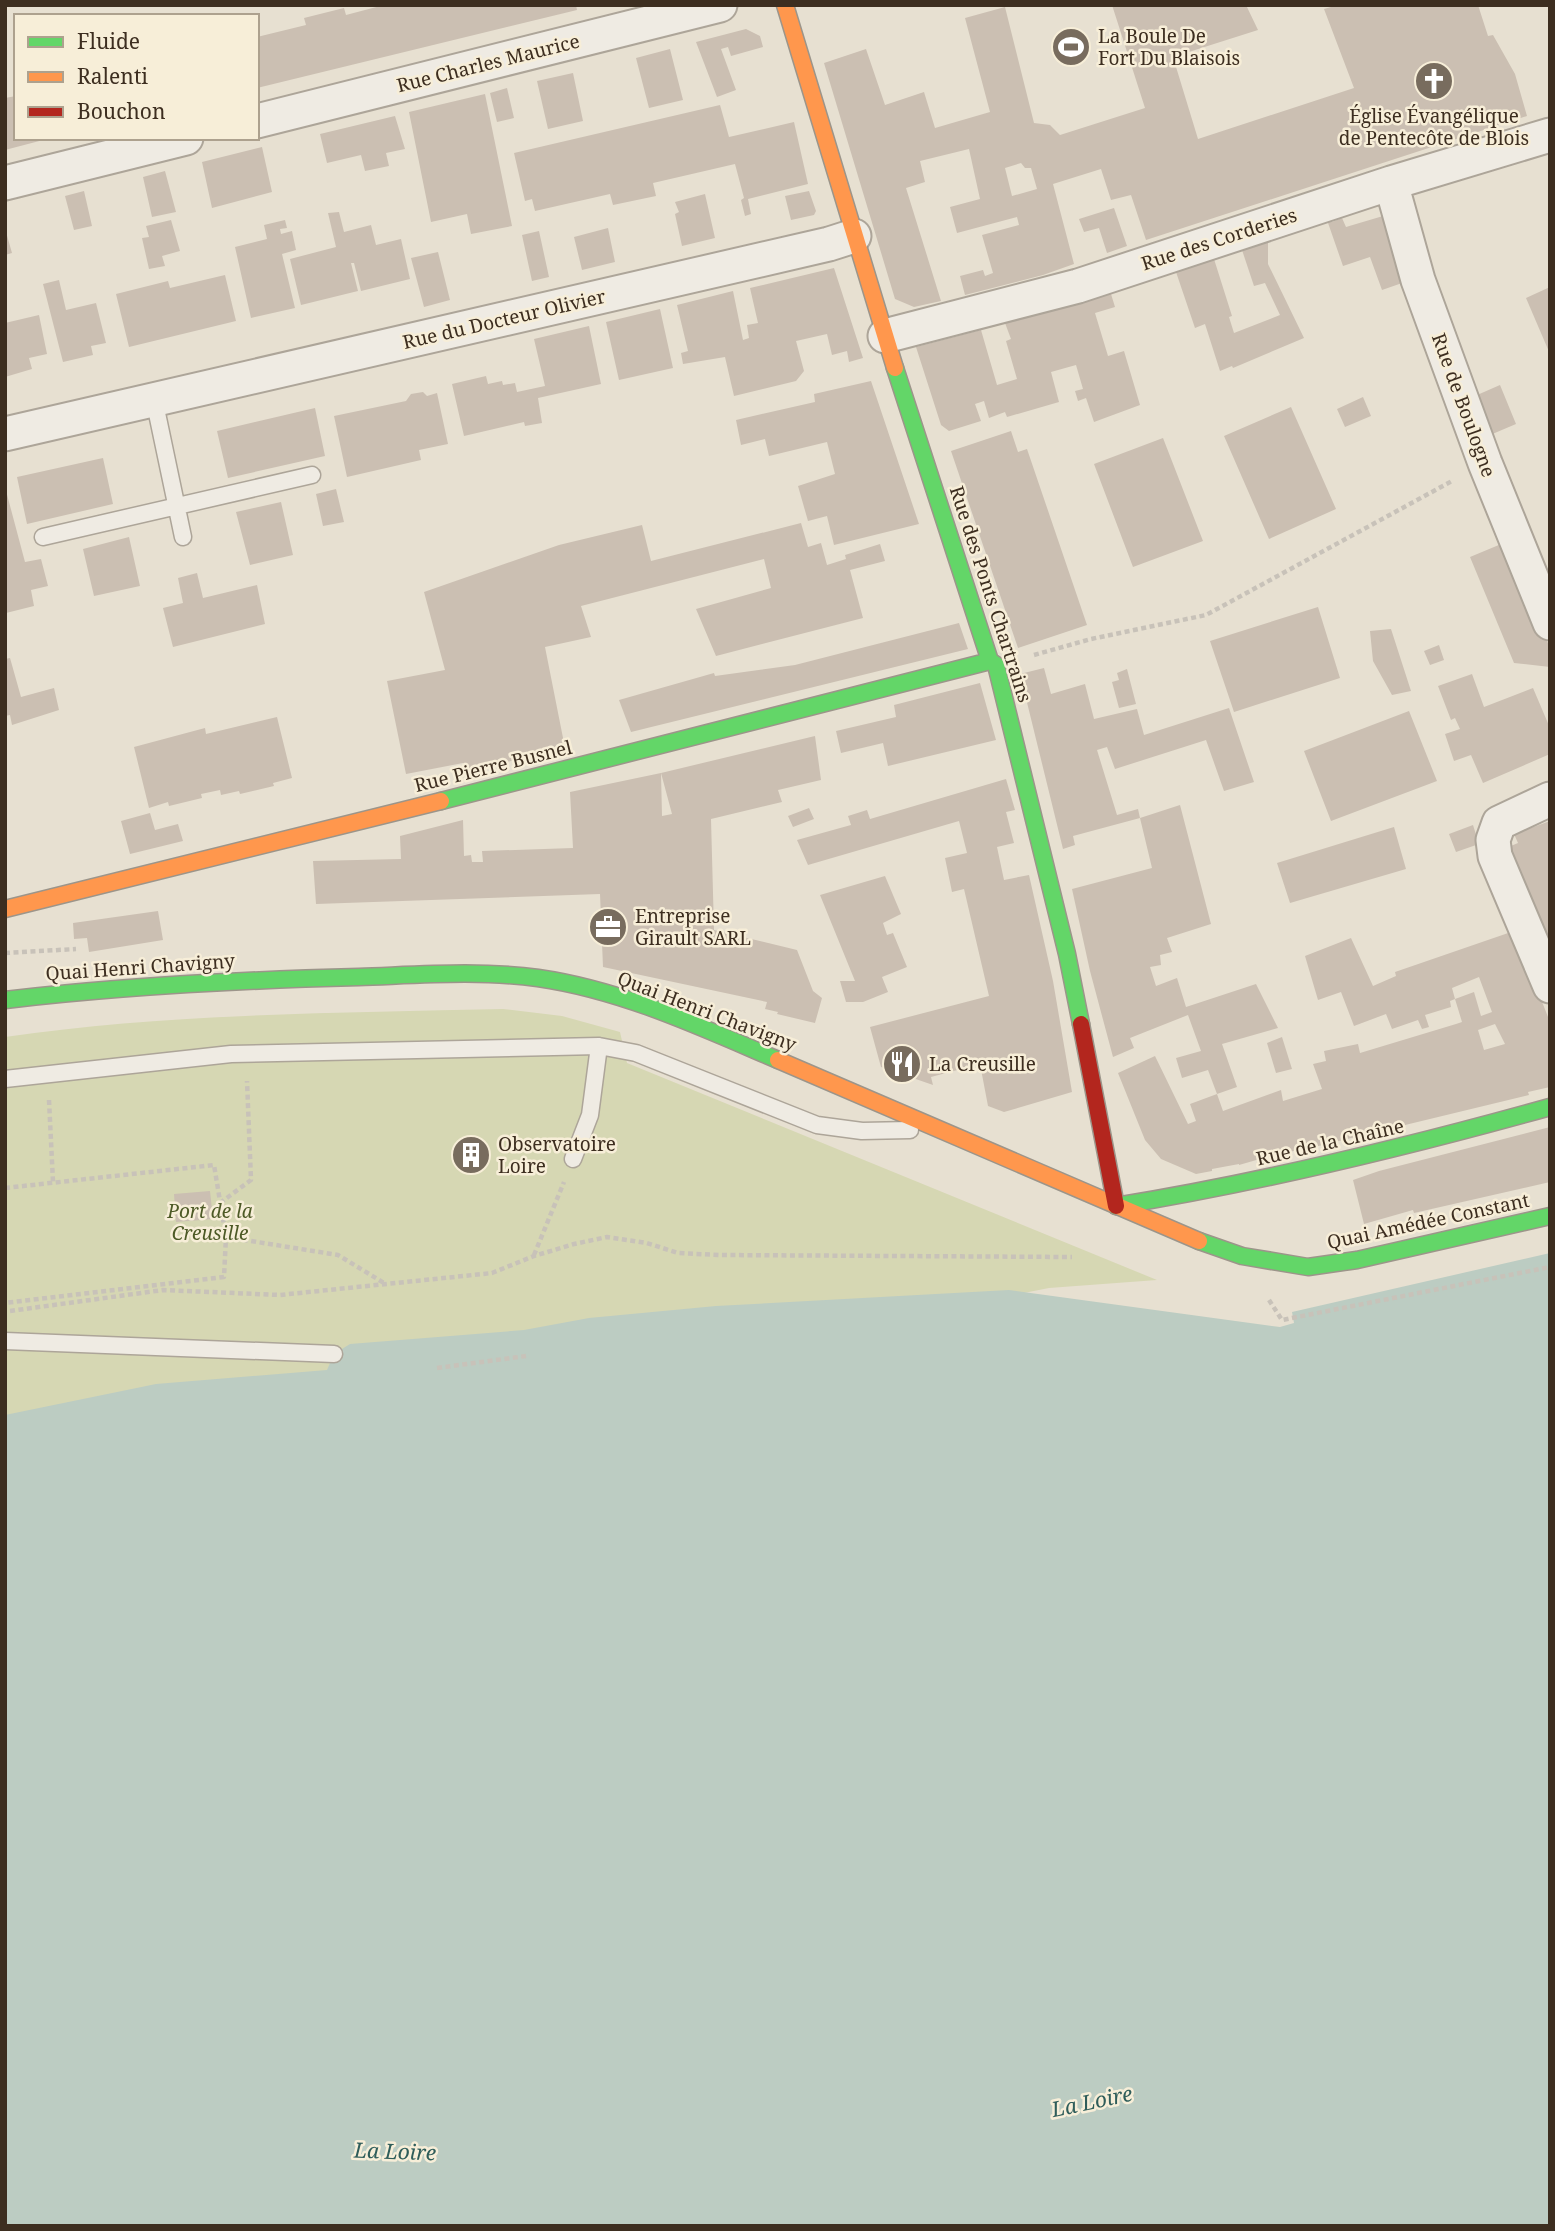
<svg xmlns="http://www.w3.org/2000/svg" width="1555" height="2231" font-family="'Noto Serif',serif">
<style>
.green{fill:#d6d7b3}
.water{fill:#bcccc2}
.building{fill:#cbbfb2;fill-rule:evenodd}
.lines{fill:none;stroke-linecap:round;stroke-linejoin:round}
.lane-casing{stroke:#ada599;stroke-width:19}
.street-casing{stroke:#ada599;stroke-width:37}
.fast-casing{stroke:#9c958a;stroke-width:19}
.slow-casing{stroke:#9c958a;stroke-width:19}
.jam-casing{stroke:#9c958a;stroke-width:19}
.path{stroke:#c8c2b9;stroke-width:4.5;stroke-dasharray:5 3.5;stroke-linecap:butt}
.lane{stroke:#efebe3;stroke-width:16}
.street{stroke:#efebe3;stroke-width:33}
.fast{stroke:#63d668;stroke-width:16}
.slow{stroke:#ff974d;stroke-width:16}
.jam{stroke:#b3261e;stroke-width:16}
.labels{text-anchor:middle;stroke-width:5;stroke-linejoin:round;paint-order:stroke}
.poi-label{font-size:19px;fill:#3d2e20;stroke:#f7eed8;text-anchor:start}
.street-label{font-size:19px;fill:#3d2e20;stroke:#f7eed8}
.park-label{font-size:19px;font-style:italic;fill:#4d5a26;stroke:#f7eed8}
.water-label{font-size:21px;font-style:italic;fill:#2f5d5a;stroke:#f7eed8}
</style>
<rect width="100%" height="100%" fill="#e7e0d1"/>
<!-- green -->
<path class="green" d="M503,1009l59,7 58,16 7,31 530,217 -108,8 -82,16 -962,152v-419c165,-24 332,-24 498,-28z"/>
<!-- water -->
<path class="water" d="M1550,1253v973h-1545v-811l151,-31 171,-14 7,-16 16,-10 174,-14 65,-12 127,-12 293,-16 271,37 14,-4 -2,-11z"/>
<!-- building -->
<path class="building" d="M384,5h192l1,5 -320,78v-51l49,-12 -2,-7 40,-10 2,7z
M1112,5h134l12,25 -85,27 25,82 156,-51 -30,-79 14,-4h140l10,31 5,-1 22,39 12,42 -381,124 -15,-45 -20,5 -10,-31 -48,15 21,80 -31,11 -78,20 -5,-19 23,-6 2,6 8,-3 -11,-38 37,-10 -2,-8 -60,16 -7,-26 30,-8 -11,-50 -49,12 5,21 -19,6 35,113 -27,6 -19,-8 -71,-236 42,-14 19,56 39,-13 11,36 55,-16 -25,-94 40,-11 29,116 16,2 10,10 85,-27zM1021,163l4,5h6l6,21 -25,7 -7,-28z
M746,29l14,7 3,11 -32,9 -3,-9 -7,2 15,41 -19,7 -21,-55z
M670,49l13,51 -34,8 -13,-50z
M573,73l10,48 -35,8 -11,-48z
M507,88l7,30 -17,4 -7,-29z
M485,94l27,132 -41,8 -4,-20 -36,8 -22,-110z
M16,96v42l31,1 -42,11v-52z
M720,105l9,32 65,-15 14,62 -60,15 3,15 -6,2 -4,-16 3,-2 -9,-34 -82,19 3,13 -43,9 -3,-11 -75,17 -3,-12 -7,2 -11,-48z
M395,116l10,33 -19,4 3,13 -24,5 -4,-16 -34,8 -7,-29z
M262,147l10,45 -60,16 -10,-46z
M165,171l11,41 -24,5 -9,-40z
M84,191l8,35 -18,4 -9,-34z
M809,191l7,20 -2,4 -23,5 -6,-24z
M705,194l10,44 -33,8 -7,-32 4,-2 -4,-10z
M1114,208l13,38 -20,7 -8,-25 -15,4 -5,-13z
M339,212l5,20 27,-7 5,20 25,-6 9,40 -49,12 -7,-28h-3l7,28 -57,14 -11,-46 46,-12 -8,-34z
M1383,216l22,66 -23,8 -12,-33 -27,9 -16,-46 5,2 10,-4 4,9z
M171,220l9,31 -18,5 3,10 -16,3 -7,-31 7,-1 -3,-11z
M285,220l2,8 -7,1 1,5 11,-3 4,19 -14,4 13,54 -44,10 -16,-71 32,-8 -3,-14z
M608,228l7,34 -33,8 -8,-33z
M539,231l10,46 -17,4 -10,-46z
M6,232l6,21 -7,2v-22z
M1268,241v23l36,74 -71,30 -1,-2 -12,5 -15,-47 -10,4 -19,-56 38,-13 18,57 -3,1 5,16 46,-18 -15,-32 -11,3 -12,-36z
M438,252l12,48 -26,7 -13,-49z
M834,268l29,90 -14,4 -2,-11 -15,4 -5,-21 -31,7 8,30 -8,10 -62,15 -9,-39 -42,7 -2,-11 7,-2 -11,-46 56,-14 10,49 6,-2 -2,-13 11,-2 -8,-35z
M225,275l11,46 -107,26 -13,-53 52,-13 2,7z
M59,280l7,30 30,-7 10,40 -15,3 2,9 -30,7 -20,-78z
M1550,287v67l-24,-56z
M1111,294l4,13 -20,6 13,43 16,-5 16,54 -46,17 -8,-24 -8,3 -3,-10 8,-2 -7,-24 -25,7 8,30 -52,15 -2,-5 -16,6 -5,-17 -9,3 6,17 -32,10 -8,-6 -25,-78 65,-17 16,55 20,-6 -11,-38 5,-2 -6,-16z
M660,309l13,59 -54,12 -13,-58z
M39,315l8,39 -18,4 3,11 -27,8v-54z
M589,326l12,58 -63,14 4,25 -17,3 -1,-4 -60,14 -12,-52 34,-8 2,8 14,-3 1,4 12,-2 2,9 28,-6 -11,-47z
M871,381l48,143 -85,21 -7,-29 -19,5 -10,-35 37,-12 -8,-32 -58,14 -4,-17 -24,6 -5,-25 79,-18 -1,-8z
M1500,385l16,39 -33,14 -15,-39z
M423,392l4,4 10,-3 11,51 -29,6 2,10 -74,17 -13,-61 72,-15 5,-7z
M1363,397l8,19 -26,11 -8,-18z
M1291,407l45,102 -67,30 -45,-103z
M315,408l10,48 -97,22 -11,-47z
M1011,431l7,21 9,-3 60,176 -69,23 -67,-197z
M1163,438l40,103 -70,26 -39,-103z
M103,458l10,46 -86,20 -10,-47z
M5,487l20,75 16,-3 7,27 -17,4 3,16 -28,7z
M336,489l8,33 -21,4 -7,-32z
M281,502l12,53 -43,10 -14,-53z
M801,523l7,24 13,-4 6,22 19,-6 -1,-4 35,-11 5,17 -35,9 13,48 -147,38 -20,-47 75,-21 -7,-29 -183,47 10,31 -46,10 20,101 -100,24 -2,-9 -57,11 -19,-93 58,-11 -21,-78 135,-47 83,-20 9,36z
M129,537l11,49 -46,10 -11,-47z
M1506,542l44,106v19l-36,-4 -44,-106z
M197,573l6,25 54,-13 8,39 -92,23 -10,-39 20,-5 -5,-25z
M1318,607l22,71 -106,34 -24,-71z
M959,623l9,26 -337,83 -12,-32 95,-27 1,3 80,-11z
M1391,629l20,62 -19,4 -19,-34 -3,-30z
M1439,645l5,15 -14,5 -6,-14z
M10,658l11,39 33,-9 5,22 -47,15 -2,-10 -5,1v-57z
M1044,668l7,26 34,-10 9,35 43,-10 7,26 85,-27 25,74 -30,9 -18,-51 -91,29 -8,-22 -10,3 20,65 21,-6 2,9 -67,18 2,9 -12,4 -43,-175z
M1127,669l9,35 -17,4 -7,-26 7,-2 -2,-7z
M1472,674l12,33 49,-19 17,40v26l-67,29 -12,-28 -17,6 -9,-27 15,-5 -5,-11 -4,2 -13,-34z
M980,683l16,57 -108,26 -5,-23 -42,10 -5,-22 60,-14 -2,-12z
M1409,711l28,70 -106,40 -27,-70z
M277,717l15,61 -19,5 1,3 -34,8 -1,-3 -18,4 -1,-5 -19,4 1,4 -33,8 -1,-4 -19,6 -15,-61 71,-19 1,6z
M815,736l6,44 -43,10 4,12 -71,17 3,111 83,20 16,41 9,7 -7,25 -38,-9 1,-2 -13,-3 2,-7 -164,-35 -3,-73 -284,10 -3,-43 88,-2 -1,-23 63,-16 1,36 7,-1 1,7h11l-1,-11 91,-3 -3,-56 91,-19 1,43 10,-2 -11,-41z
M1006,779l9,31 -9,2 8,31 -17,4 7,33 25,-5 24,106 19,111 -68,20 -16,-6 -8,-42 -49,13 2,8 -52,-18 -11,-40 119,-31 -25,-107 -12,3 -7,-34 22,-5 -8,-32 -151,44 -11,-25 54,-15 -3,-9 19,-6 3,9z
M1180,805l31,119 -44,14 5,14 -12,3 1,10 -11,2 6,19 21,-8 9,29 70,-23 22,44 -56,16 15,43 -20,7 6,17 58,-21 2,11 39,-12 -9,-25 13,-3 -2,-10 34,-7 2,9 96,-29 6,-2 -7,-23 19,-7 7,24 11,-4 -13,-35 -27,11 3,11 -5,2 1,6 -26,8 4,12 -7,2 -4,-9 -26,9 -6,-15 -32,12 -13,-34 -23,8 -13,-44 46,-18 22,48 23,-10 -1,-4 119,-41 36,91v65l-22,5 1,3 -219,53 -33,6 -38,11v-1l-27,5v2l-16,3 -35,-15 -16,-19 -27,-67 37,-17 33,68 8,-3 -6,-17 27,-10 -9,-24 -26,8 -6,-20 25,-7 -13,-36 -58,23 4,10 -21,9 -23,-86 -18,-82 80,-21 -12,-50zM1495,1024l10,20 -21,6 -6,-20z
M809,808l5,11 -21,8 -5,-11z
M150,813l5,17 23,-6 5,17 -53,13 -9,-33z
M1550,821v127l-44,-100 12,-5 -4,-9z
M1473,825l6,19 -23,8 -7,-18z
M1394,827l12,42 -116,34 -13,-40z
M885,876l16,38 -18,9 4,12 6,-2 14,34 -25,10 6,15 -25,10h-17l-6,-21h15l-35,-86z
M158,911l5,29 -74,12 -2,-14 -13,1 -1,-16z
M1282,1037l10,32 -16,4 -9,-30z
M1550,1127v55l-136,31 -1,-3 -49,14 -11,-44 26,-9z
M483,1148l1,11 -24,2 -1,-11z
M210,1191l3,28 -37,3 -2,-28z"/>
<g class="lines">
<defs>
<path id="lane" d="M154,399l29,138
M43,537l269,-62
M5,1079l226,-25 368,-8 37,7 181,72 45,6 48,-1
M573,1159l17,-44 9,-69
M5,1341l329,13"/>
<path id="street" d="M257,121l463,-116
M5,183l181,-45
M1391,183l27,97 67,183 65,160
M885,336l193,-50 313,-103 159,-48
M5,434l824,-190 25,-8
M1550,799l-51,24 -6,17 2,16 55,130"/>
<path id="fast" d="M895,368l95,293 6,4 71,289 14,70
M441,801l549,-140
M5,1000c118,-14 235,-20 354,-23 59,-2 120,-7 179,1 84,12 163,49 240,82
M1116,1206c147,-24 291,-59 434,-99
M1199,1241l43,15 66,11 49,-7 193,-44"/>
<path id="slow" d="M785,5l110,363
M5,909l436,-108
M778,1060l421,181"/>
<path id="jam" d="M1081,1024l35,182"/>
</defs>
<!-- lane casing -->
<use href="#lane" class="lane-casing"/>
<!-- street casing -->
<use href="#street" class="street-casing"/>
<!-- fast casing -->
<use href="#fast" class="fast-casing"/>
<!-- slow casing -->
<use href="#slow" class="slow-casing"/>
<!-- jam casing -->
<use href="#jam" class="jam-casing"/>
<!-- path -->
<path class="path" d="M1034,655l57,-16 115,-24 246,-134
M5,953l71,-4
M49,1100l4,82
M5,1188l209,-23 12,72 -2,40 -219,26
M220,1203l31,-23 -4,-99
M226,1237l112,18 46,28
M534,1255l30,-73
M1269,1300l13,20 268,-53
M10,1311l153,-21 117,5 212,-22 42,-17 40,-12 33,-7 40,6 31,10 41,2 353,2
M437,1368l89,-12"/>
<!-- lane -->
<use href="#lane" class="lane"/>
<!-- street -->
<use href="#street" class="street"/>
<!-- fast -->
<use href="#fast" class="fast"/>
<!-- slow -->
<use href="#slow" class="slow"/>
<!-- jam -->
<use href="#jam" class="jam"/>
</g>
<!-- icons -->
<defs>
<symbol id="stadium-disc" viewBox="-11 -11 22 22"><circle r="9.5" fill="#786c5e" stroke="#f7eed8"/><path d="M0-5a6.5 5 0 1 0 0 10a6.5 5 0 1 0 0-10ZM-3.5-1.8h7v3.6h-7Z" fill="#fff"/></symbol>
<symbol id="church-disc" viewBox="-11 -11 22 22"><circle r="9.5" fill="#786c5e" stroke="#f7eed8"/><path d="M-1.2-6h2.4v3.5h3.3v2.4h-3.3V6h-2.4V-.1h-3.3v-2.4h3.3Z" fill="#fff"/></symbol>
<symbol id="office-disc" viewBox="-11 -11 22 22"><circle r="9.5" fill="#786c5e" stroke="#f7eed8"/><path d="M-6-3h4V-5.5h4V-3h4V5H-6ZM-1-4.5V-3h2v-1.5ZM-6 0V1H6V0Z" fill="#fff"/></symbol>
<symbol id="restaurant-disc" viewBox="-11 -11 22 22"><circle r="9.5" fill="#786c5e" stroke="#f7eed8"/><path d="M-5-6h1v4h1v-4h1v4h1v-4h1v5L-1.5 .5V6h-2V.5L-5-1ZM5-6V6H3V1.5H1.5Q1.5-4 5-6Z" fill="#fff"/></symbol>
<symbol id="building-disc" viewBox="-11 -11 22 22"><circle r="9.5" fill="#786c5e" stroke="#f7eed8"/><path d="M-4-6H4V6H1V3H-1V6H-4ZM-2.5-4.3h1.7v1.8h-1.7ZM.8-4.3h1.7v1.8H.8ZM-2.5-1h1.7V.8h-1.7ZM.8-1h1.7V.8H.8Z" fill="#fff"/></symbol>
</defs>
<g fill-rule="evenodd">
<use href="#stadium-disc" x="1049" y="25" width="44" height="44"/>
<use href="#church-disc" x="1412" y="59" width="44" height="44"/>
<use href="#office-disc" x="586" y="905" width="44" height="44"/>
<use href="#restaurant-disc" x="880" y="1042" width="44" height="44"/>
<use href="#building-disc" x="449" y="1133" width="44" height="44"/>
</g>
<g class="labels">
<!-- poi labels -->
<g class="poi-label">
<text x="1098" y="43">La Boule De<tspan x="1098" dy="22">Fort Du Blaisois</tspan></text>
<text x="1434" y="123" text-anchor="middle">Église Évangélique<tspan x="1434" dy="22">de Pentecôte de Blois</tspan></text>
<text x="635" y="923">Entreprise<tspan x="635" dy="22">Girault SARL</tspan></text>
<text x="929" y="1071">La Creusille</text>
<text x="498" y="1151">Observatoire<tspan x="498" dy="22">Loire</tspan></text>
</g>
<!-- street labels -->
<g class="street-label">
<text transform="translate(488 63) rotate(-14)" y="7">Rue Charles Maurice</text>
<text transform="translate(1219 239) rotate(-18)" y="7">Rue des Corderies</text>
<text transform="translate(504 319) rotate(-13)" y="7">Rue du Docteur Olivier</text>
<text transform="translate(1464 405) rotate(70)" y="7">Rue de Boulogne</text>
<text transform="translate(991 594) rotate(72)" y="7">Rue des Ponts Chartrains</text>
<text transform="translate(493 766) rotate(-14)" y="7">Rue Pierre Busnel</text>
<text transform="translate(140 967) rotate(-4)" y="7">Quai Henri Chavigny</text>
<text transform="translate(707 1011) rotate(21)" y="7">Quai Henri Chavigny</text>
<text transform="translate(1330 1142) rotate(-13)" y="7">Rue de la Chaîne</text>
<text transform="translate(1428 1221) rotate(-12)" y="7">Quai Amédée Constant</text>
</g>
<!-- park labels -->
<g class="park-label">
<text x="210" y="1218">Port de la<tspan x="210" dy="22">Creusille</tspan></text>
</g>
<!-- water labels -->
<g class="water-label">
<text transform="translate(1092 2102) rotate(-12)" y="7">La Loire</text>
<text transform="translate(395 2152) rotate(2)" y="7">La Loire</text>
</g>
</g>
<!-- border -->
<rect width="1555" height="2231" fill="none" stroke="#3d2e20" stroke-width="14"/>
<!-- legend -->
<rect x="14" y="14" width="245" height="126" fill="#f7eed8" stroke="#ada18e" stroke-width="2"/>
<rect x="28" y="37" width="35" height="10" fill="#63d668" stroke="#ada18e" stroke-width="2"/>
<text x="77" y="49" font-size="21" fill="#3d2e20">Fluide</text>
<rect x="28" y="72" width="35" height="10" fill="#ff974d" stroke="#ada18e" stroke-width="2"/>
<text x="77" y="84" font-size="21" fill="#3d2e20">Ralenti</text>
<rect x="28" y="107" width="35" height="10" fill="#b3261e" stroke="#ada18e" stroke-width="2"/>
<text x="77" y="119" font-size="21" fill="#3d2e20">Bouchon</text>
</svg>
